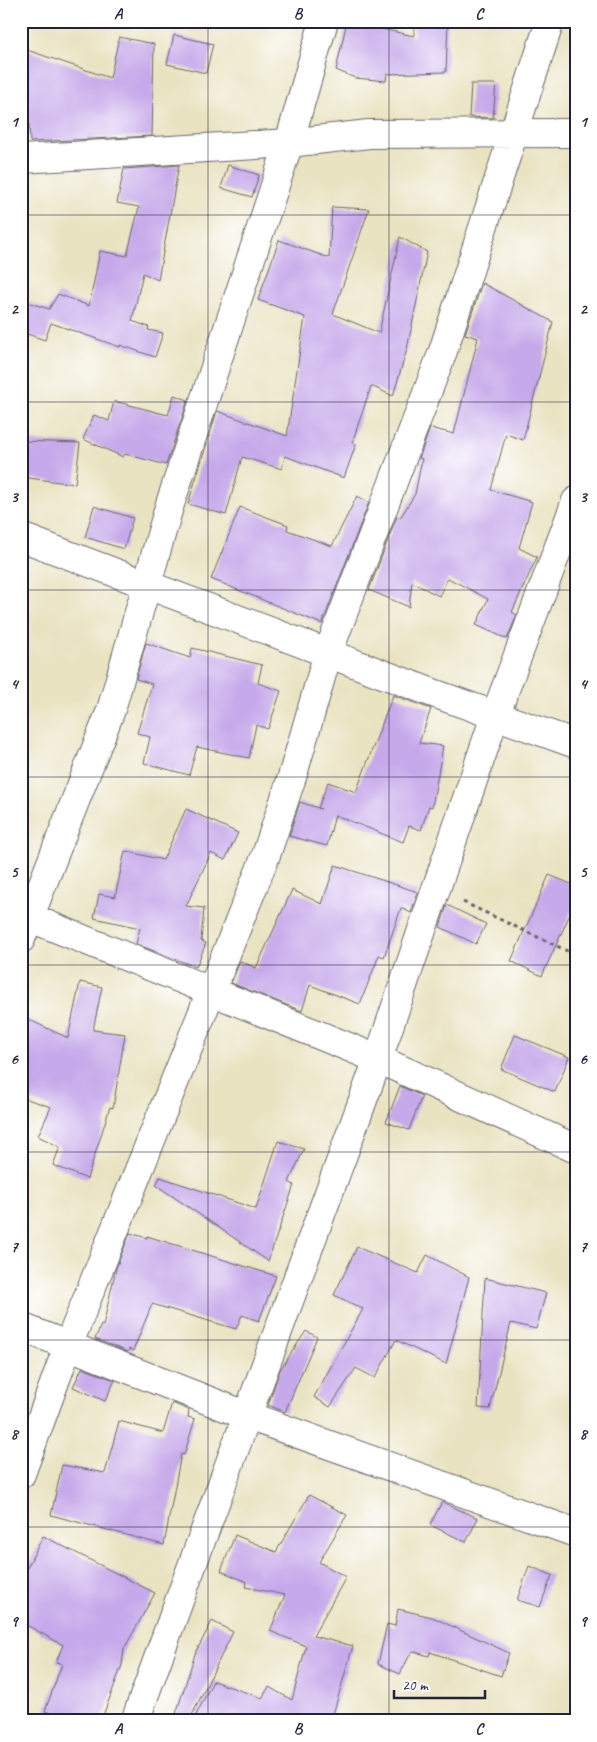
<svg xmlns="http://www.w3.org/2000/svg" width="597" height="1742" font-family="Caveat,sans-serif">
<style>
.building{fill:#c6a9ea}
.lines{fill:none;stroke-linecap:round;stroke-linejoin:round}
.minor-casing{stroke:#68666a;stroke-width:30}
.path{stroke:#68666a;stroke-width:3;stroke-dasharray:4 4;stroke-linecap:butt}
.minor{stroke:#fff;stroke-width:28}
.grid{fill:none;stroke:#22223b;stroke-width:1;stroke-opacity:0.55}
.neatline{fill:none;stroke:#22223b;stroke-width:2}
.grid-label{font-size:16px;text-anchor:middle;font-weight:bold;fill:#22223b}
</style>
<rect width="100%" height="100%" fill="#fff"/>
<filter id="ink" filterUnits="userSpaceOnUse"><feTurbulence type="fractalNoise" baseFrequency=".02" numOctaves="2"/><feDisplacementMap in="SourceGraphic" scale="10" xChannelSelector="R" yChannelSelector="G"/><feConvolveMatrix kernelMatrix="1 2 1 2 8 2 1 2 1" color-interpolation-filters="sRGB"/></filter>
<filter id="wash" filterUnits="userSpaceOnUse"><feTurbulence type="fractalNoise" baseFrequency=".0096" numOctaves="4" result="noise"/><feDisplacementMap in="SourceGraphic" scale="20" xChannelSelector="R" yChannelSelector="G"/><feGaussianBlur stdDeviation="1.12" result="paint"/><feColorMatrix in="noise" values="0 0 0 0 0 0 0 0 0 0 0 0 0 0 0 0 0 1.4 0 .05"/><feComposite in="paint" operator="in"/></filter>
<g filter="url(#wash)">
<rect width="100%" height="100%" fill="#eae3c2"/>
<g id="blocks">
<!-- building -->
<path class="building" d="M347,21l67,15v-15h34l-2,51 -59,2 -1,7 -31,-3 -19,-8z
M174,35l39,9 -7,29 -39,-9z
M119,37l35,7 -2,92 -122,6 -1,-18 -8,-1v-75l89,30z
M471,84h25l-3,34 -24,-1z
M179,165l-21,115 -15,-7 -11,48 17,6 -1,3 15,3 -8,24 -35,-12v2l-69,-24 -6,17 -24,-8v-22h3l3,-8 22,7 9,-15 31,12 11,-55 27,5 12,-49 -22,-4 7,-34z
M228,165l31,10 -7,22 -31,-9z
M332,207l37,2 -36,105 46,19 21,-96 27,15 -20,97 -14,47 -22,-10 -19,57 4,1 -12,34 -59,-22 -3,13 -40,-12 -16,58 -38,-11 29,-93 70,25 18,-119 -47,-17 21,-60 50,18z
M482,283l71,39 -30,118 -17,-6 -15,56 41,12 -13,46 18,9 -25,55 5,3 -10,24 -31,-14 12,-26 -40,-21 -9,18 -27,-14 -3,25 -40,-17 28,-74 3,2 15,-24 7,-35 -3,-1 11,-30 24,6 24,-96 -13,-4z
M174,395l14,5 -22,65 -41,-11 -2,3 -40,-18 11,-24 15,6 5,-20 54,14z
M21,441l59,2 -5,41 -54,-7z
M357,496l12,6 -47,122 -111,-45 29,-72 48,18 -1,5 45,16z
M94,506l39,12 -9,31 -39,-12z
M146,643l44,15 2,-10 70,17 -4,18 23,8 -13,38 -12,-4 -7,33 -52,-11 -8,28 -45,-12 6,-26 -13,-4 15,-49 -16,-5z
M393,695l38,14 -12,34 24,3 -11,61 -3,-1 -8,24 -12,-4 -6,16 -68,-27 -8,31 -38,-10 11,-34 21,7 -3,-1 10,-26 28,10z
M186,809l52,24 -13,27 -14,-7 -25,53 18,2 -3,33 5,2 -10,24 -60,-23 4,-16 -46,-10 5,-24 16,3 10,-46 38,9z
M335,865l83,27 -7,21 -10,-5 -17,49 -5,-2 -19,49 -50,-19 -8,26 -71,-28 9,-22 16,7 36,-78 30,14z
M549,875l27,11v15l-34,75 -31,-15z
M447,905l39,19 -10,20 -36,-17z
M80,982l22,5 -9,43 32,4 -12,74 -3,-1 -23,72 -34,-14 7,-18 -22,-11 13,-29 -30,-10v-81l47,22z
M515,1035l54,22 -14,35 -54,-23z
M400,1086l22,10 -13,34 -23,-8z
M278,1141l26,8 -15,33 5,3 -26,76 -112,-76 4,-8 96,32z
M130,1233l17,5v-2l129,40 -17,45 -17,-6 -6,14 -84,-25 -19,47 -4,-2 -1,3 -33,-13 6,-14 2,1 13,-58z
M357,1247l61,26 9,-18 42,22 -23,87 -50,-24 -21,38 -19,-10 -26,39 -16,-10 49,-88 -29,-14z
M485,1278l61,15 -10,36 -25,-6 -21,86 -12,-1z
M306,1331l11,6 -32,75 -17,-7 12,-35z
M82,1368l33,12 -10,21 -32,-14z
M172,1403l17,7 -1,7 7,2 -11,36 -3,-1 -17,91 -113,-30 11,-50 43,8 14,-52 44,12z
M309,1495l38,20 -28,47 27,15 -33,59 40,10 -22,75h-138l20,-40 49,17 7,-11 23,13 14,-54 -36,-15 15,-36 -39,-8 1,-5 -26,-11 14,-36 41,17z
M442,1502l36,16 -12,24 -36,-17z
M43,1536l112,57 -31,56 -2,16 -21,56h-30l-26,-10 17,-47 -6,-2 7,-17 -42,-23v-42z
M529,1566l23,9 -12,32 -23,-7z
M398,1609l34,8 77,36 -8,23 -71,-24 -1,4 -17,-5 -12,23 -22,-10 9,-40 8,2z
M212,1621l21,11 -44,89h-5l-9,-4 20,-63z"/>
</g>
</g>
<g filter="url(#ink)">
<use href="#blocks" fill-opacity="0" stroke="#68666a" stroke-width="1"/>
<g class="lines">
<defs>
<path id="minor" d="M21,159l268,-16 80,-9 207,-1
M21,537l412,156 143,51
M21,914l357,145 198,90
M21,939l90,-229 58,-203 120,-364 35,-122
M21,1327l227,89 328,117
M21,1474l47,-128 198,-491 27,-81 35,-121 115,-302 107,-330
M135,1721l243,-662 117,-343 81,-215"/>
</defs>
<!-- minor casing -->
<use href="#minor" class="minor-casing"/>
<!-- path -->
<path class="path" d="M463,902l113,53"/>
<!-- minor -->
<use href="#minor" class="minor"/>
</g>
</g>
<!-- grid -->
<path class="grid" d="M208,21v1700M389,21v1700M21,215h555M21,402h555M21,590h555M21,777h555M21,965h555M21,1152h555M21,1340h555M21,1527h555"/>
<!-- margin -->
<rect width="597" height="1742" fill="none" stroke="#fff" stroke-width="55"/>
<!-- scale -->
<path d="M394 1690v8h91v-8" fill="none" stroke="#22223b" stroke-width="2.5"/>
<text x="402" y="1690" font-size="15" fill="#22223b" stroke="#ffffff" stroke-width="4" paint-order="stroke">20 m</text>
<rect x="28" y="28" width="542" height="1686" class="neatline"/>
<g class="grid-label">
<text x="118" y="19">A</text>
<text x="298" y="19">B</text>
<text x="479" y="19">C</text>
<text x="14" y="127">1</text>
<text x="583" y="127">1</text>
<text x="14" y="314">2</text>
<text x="583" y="314">2</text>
<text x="14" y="502">3</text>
<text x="583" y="502">3</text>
<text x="14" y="689">4</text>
<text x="583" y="689">4</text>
<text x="14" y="877">5</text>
<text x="583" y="877">5</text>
<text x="14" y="1064">6</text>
<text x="583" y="1064">6</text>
<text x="14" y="1252">7</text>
<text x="583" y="1252">7</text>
<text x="14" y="1439">8</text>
<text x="583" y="1439">8</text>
<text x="14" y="1626">9</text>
<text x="583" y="1626">9</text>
<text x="118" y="1734">A</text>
<text x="298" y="1734">B</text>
<text x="479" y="1734">C</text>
</g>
</svg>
